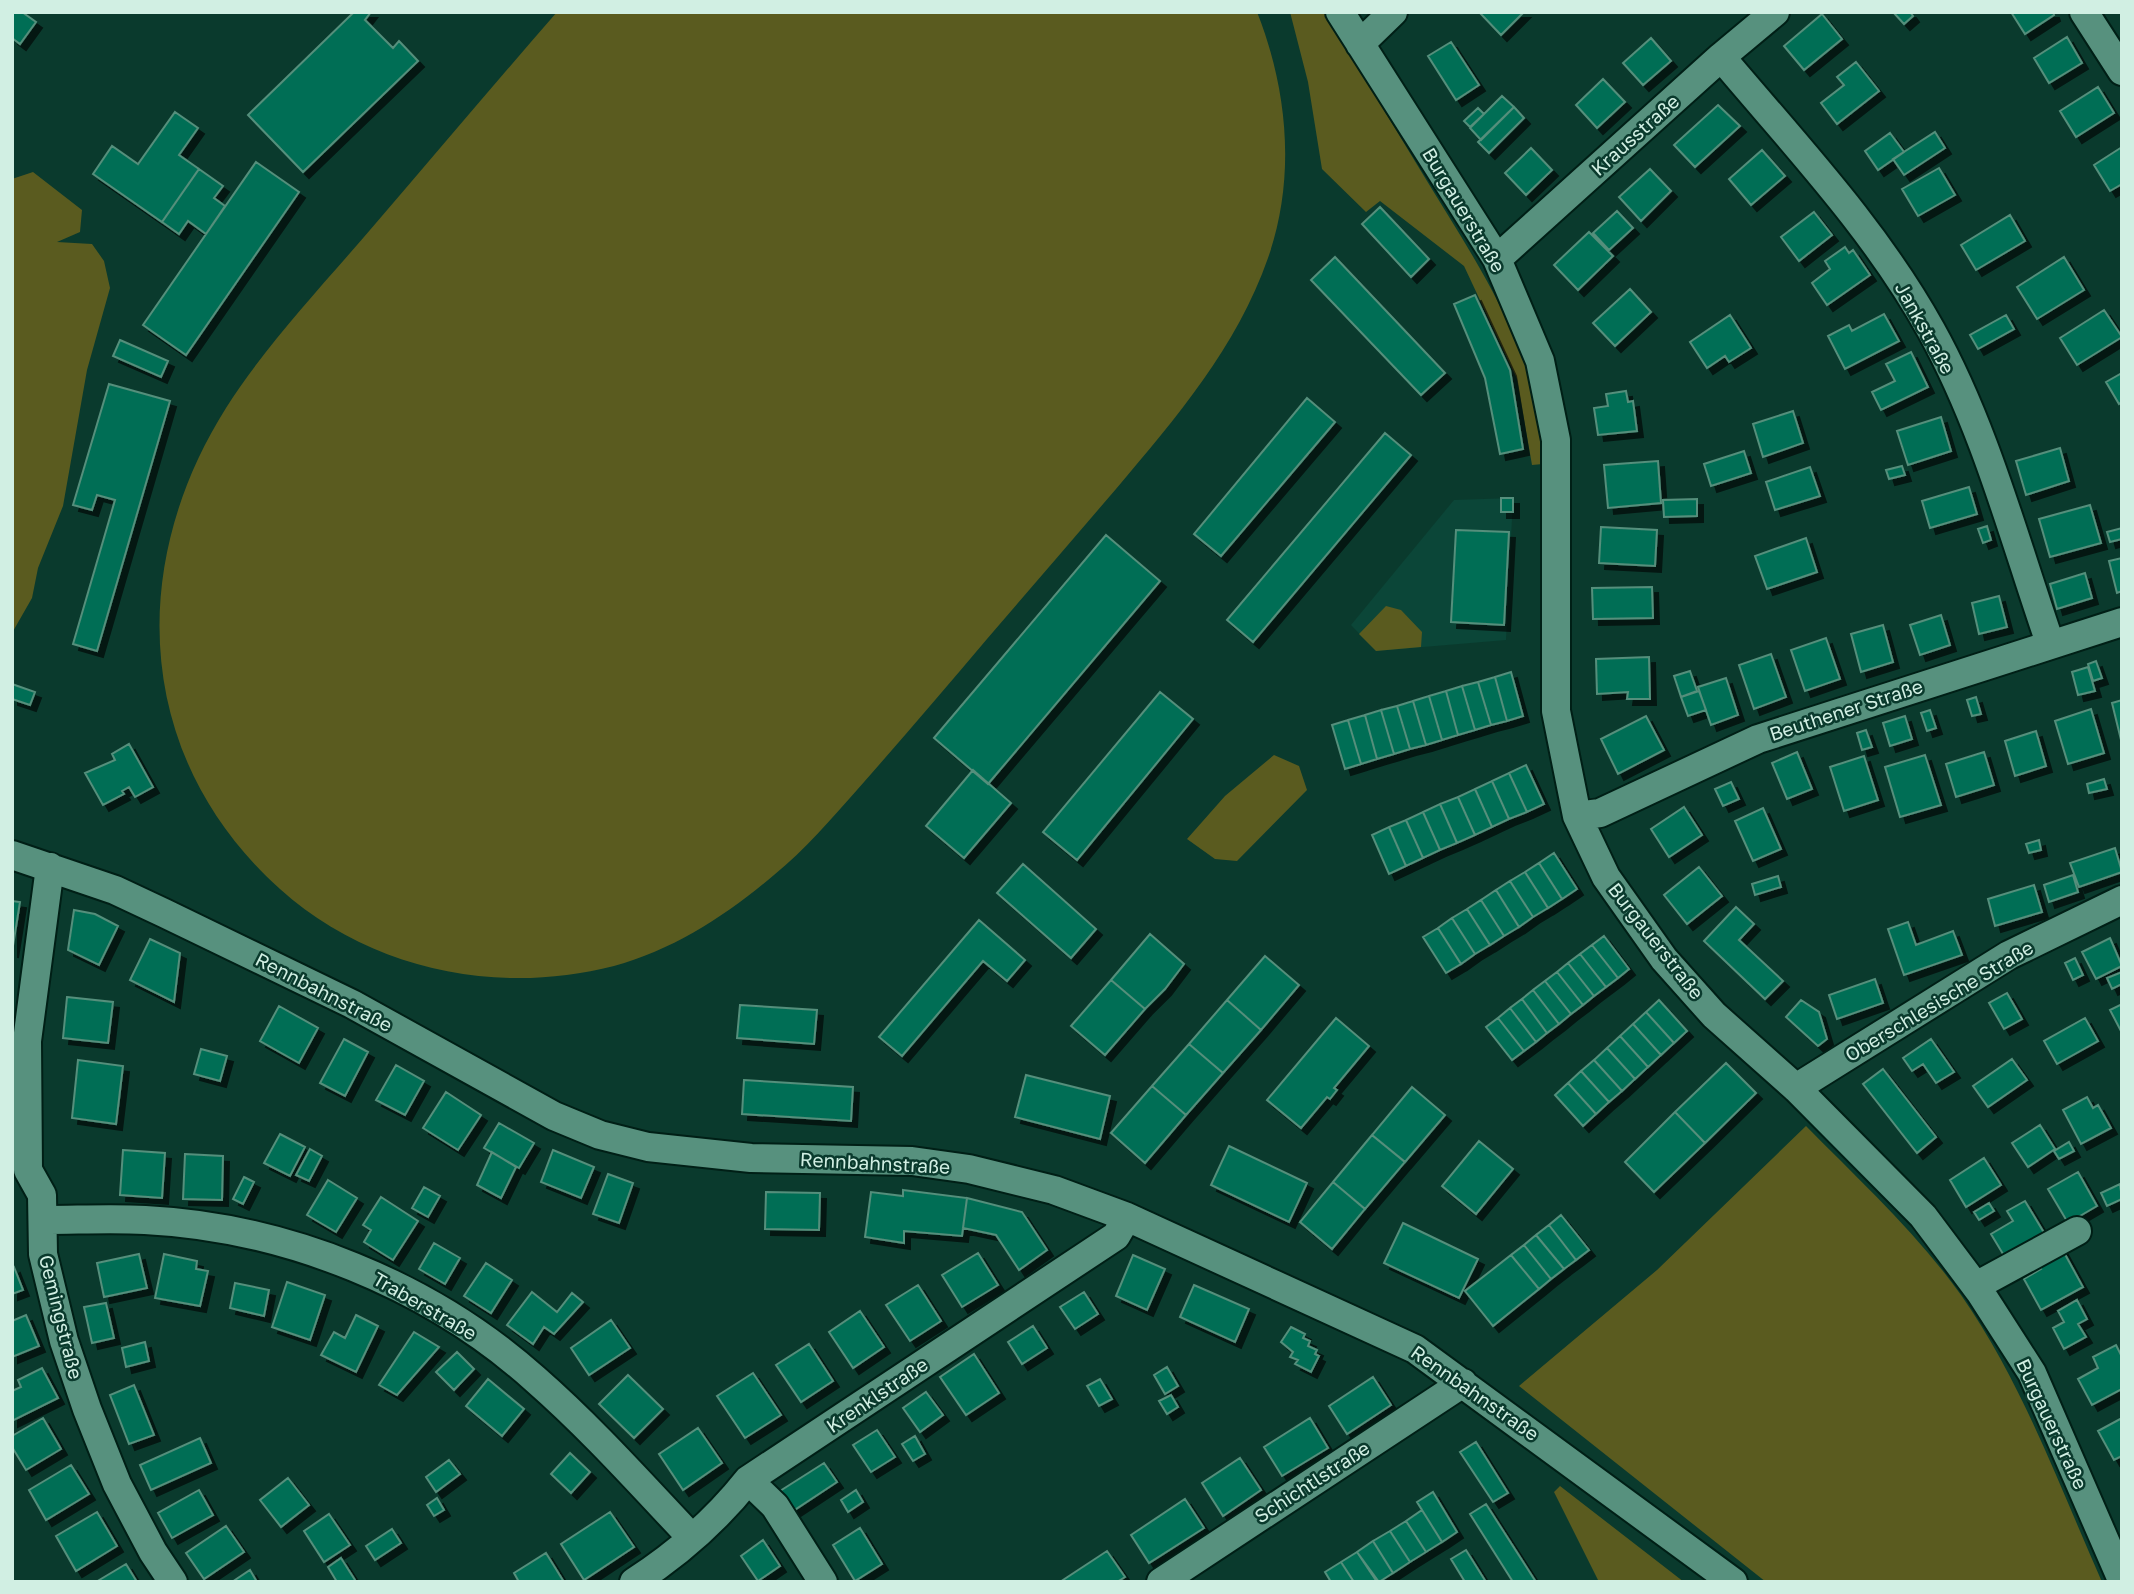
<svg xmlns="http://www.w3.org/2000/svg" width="2134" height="1594" font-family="'Golos Text',sans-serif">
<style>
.built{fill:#0b4638}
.green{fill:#5a5b1f}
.building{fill:#046e55;stroke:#548f7b;stroke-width:2;filter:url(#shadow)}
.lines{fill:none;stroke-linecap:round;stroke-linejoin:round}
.minor-casing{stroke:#001f16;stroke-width:32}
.minor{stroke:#57917e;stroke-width:28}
.labels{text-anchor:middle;stroke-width:5;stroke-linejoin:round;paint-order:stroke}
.street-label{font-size:19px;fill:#d1efe3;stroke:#0a3a2d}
</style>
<defs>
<filter id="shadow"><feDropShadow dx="6" dy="6" stdDeviation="0" flood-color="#0009"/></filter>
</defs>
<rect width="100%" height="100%" fill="#0a3a2d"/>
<!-- built -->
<path class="built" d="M1513,498l-7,142 -130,11 -25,-26 103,-125z"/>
<!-- green -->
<path class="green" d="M557,12h700c31,78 39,166 11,246 -31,89 -92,160 -152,231 -43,50 -86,100 -129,150 -43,51 -86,101 -130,151 -26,29 -52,60 -83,85 -46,39 -100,75 -160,91 -116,30 -244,4 -334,-77 -144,-129 -155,-321 -54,-481 42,-66 99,-125 150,-185 60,-70 120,-141 181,-211z
M1290,12h35c34,57 68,113 102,169 53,87 116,178 116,283l-11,1 -15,-86 -53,-113 -84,-65 -14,11 -44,-43 -14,-87z
M33,172l49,38 -2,22 -23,10 35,2 12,17 6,27 -23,82 -24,136 -25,62 -6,30 -20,35v-454z
M1386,606l15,4 21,22 -1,15 -45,4 -17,-17z
M1274,755l25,11 8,24 -70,71 -22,-2 -28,-20 38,-43z
M1806,1126c53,54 111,107 155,169 61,87 98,190 141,287h-336l-247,-196 138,-116z
M1560,1486l124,96h-85l-45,-90z"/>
<!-- building -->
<path class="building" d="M12,12h10l14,10 -16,22 -8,-6z
M354,12h17l-6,8 28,28 6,-7 19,20 -115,111 -55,-57z
M1479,12h45l-23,23z
M1893,12h17l3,4 -9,8z
M2011,12h42l1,3 -29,19z
M1822,14l20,25 -38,31 -20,-24z
M2067,37l15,26 -33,20 -15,-25z
M1651,38l20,23 -28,24 -20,-22z
M1451,42l28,43 -23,15 -28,-44z
M1856,62l23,29 -42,33 -16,-21 23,-18 -7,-8z
M1603,79l22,23 -28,26 -21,-23z
M2098,87l16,26 -38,24 -16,-26z
M1502,96l12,11 -33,33 -11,-12z
M1718,105l22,21 -45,41 -21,-22z
M1514,107l10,11 -35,35 -11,-11z
M1478,108l6,6 -14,13 -6,-6z
M175,112l23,16 -19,27 20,14 -37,53 -69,-48 19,-28 26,18z
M1935,132l10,16 -41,27 -11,-16z
M1890,133l14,19 -26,18 -13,-19z
M2122,147v37l-12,7 -16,-26z
M1531,148l21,22 -26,25 -21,-22z
M1762,150l23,26 -34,29 -22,-26z
M256,162l43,30 -113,163 -43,-30z
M1939,168l16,27 -37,21 -16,-27z
M199,169l24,17 -9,12 11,8 -19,28 -18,-13 -9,13 -17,-12z
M1650,169l21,22 -30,30 -22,-24z
M1380,207l49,52 -18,18 -49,-53z
M1617,211l16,17 -24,22 -16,-17z
M1814,212l18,23 -33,26 -18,-24z
M2010,215l15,26 -49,29 -15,-25z
M1589,232l24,24 -35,34 -24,-25z
M1845,247l4,6 4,-3 17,25 -43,30 -15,-22 18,-14 -5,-8z
M1335,257l110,116 -24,22 -110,-115z
M2064,257l20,33 -47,29 -20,-32z
M1630,289l21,23 -36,34 -22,-23z
M1475,295l35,75 13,79 -23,5 -15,-76 -31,-74z
M2104,310l18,27 -45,28 -17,-27z
M1884,314l15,27 -54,28 -17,-33 21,-11 3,6z
M1730,315l21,33 -22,14 -4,-6 -18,12 -17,-26z
M2006,315l8,14 -36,20 -8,-14z
M120,340l48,21 -7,16 -48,-21z
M1911,352l17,35 -47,23 -9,-18 23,-11 -9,-17z
M2122,373v29l-3,2 -13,-22z
M109,384l61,17 -73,250 -24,-7 42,-144 -18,-5 -5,15 -19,-5z
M1626,391l2,11 5,-1 4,30 -39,4 -4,-27 14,-2 -2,-12z
M1307,398l28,24 -114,134 -27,-22z
M1793,411l10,32 -40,14 -10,-33z
M1941,417l10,34 -43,14 -11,-34z
M1385,433l26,22 -158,187 -26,-22z
M2060,448l9,33 -43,14 -10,-34z
M1744,451l7,22 -40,13 -7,-22z
M1658,461l3,42 -53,5 -4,-43z
M1902,466l3,9 -16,4 -3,-9z
M1810,467l10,29 -45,14 -9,-28z
M1969,487l8,27 -47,14 -8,-27z
M1501,498h12v14h-12z
M1697,499v17l-33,1 -1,-17z
M2090,505l11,38 -51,14 -11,-38z
M1987,526l4,14 -8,3 -5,-14z
M1601,527l56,3 -2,36 -56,-3z
M2122,528v11l-12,3 -3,-10z
M1456,530l53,2 -5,93 -53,-3z
M1106,535l54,46 -172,203 -54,-46z
M1806,538l11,34 -50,17 -12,-33z
M2122,558v33l-5,2 -8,-32z
M2085,573l7,25 -35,11 -7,-25z
M1652,587l1,31 -60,1 -1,-31z
M1999,596l8,31 -28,7 -7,-31z
M1941,615l9,30 -30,10 -10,-30z
M1883,625l10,37 -32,10 -10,-38z
M1826,638l14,41 -35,12 -14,-41z
M1771,654l15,43 -32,12 -15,-44z
M1649,657l1,42h-23l1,-7 -31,2 -1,-35z
M2096,661l6,17 -9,3 -5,-17z
M2088,667l7,24 -17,4 -6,-23z
M1690,671l7,20 -16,6 -7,-21z
M1511,672l12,44 -16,5 -12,-44z
M1495,677l12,44 -16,4 -13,-43z
M1726,678l12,37 -27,10 -13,-38z
M1478,682l13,43 -16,5 -13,-44z
M12,684l23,8 -5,13 -18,-6z
M1462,686l13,44 -17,5 -12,-44z
M1446,691l12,44 -16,5 -13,-44z
M1699,691l7,19 -18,6 -7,-19z
M1160,692l33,27 -116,141 -34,-28z
M1429,696l13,44 -16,5 -13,-44z
M1976,697l5,17 -9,2 -5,-16z
M2122,700v44l-10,-41z
M1413,701l13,44 -16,4 -13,-43z
M1397,706l13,43 -16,5 -13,-44z
M2091,709l13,44 -36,11 -13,-43z
M1381,710l13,44 -17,5 -12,-44z
M1930,710l6,18 -9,3 -6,-18z
M1365,715l12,44 -16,5 -13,-44z
M1646,716l18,34 -46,24 -17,-35z
M1905,716l7,23 -22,7 -7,-23z
M1348,720l13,44 -16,5 -13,-44z
M1866,730l6,17 -10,3 -5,-17z
M2036,731l10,35 -31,10 -10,-35z
M129,744l24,43 -18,10 -6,-10 -7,4 2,3 -21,11 -18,-32 30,-13 -3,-6z
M1797,752l15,37 -25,10 -15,-36z
M1984,752l10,33 -38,12 -10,-33z
M1925,755l16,50 -41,12 -15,-50z
M1864,756l14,44 -34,11 -14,-44z
M1526,765l18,39 -17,8 -18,-39z
M973,770l38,33 -47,55 -38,-32z
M1509,773l18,39 -18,7 -17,-38z
M2104,779l3,10 -18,4 -2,-9z
M1492,781l17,38 -17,8 -17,-38z
M1731,782l8,17 -16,7 -8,-17z
M1475,789l17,38 -17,8 -17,-38z
M1458,797l17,38 -18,8 -17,-39z
M1440,804l17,39 -17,7 -17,-38z
M1684,807l18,28 -33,22 -18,-28z
M1763,808l18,41 -28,12 -18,-40z
M1423,812l17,38 -17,8 -17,-38z
M1406,820l17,38 -17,8 -17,-39z
M1389,827l17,39 -17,8 -17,-39z
M2039,840l2,10 -12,3 -3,-9z
M2115,848l7,24 -43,15 -9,-24z
M1554,853l23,36 -15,10 -23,-36z
M1539,863l23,36 -14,9 -23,-36z
M1023,864l73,65 -25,29 -74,-65z
M1699,867l23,29 -35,28 -23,-29z
M1525,872l23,36 -15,9 -23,-36z
M2073,875l5,17 -29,10 -5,-17z
M1778,876l3,11 -26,8 -3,-11z
M1510,881l23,36 -14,10 -23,-37z
M2034,885l8,27 -47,14 -7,-27z
M1496,890l23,37 -15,9 -23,-36z
M1481,900l23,36 -14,9 -23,-36z
M12,901l8,1 -8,50z
M1736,907l18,17 -15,16 44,41 -18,18 -61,-58z
M1467,909l23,36 -15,9 -23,-36z
M74,910l21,4 23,12 -19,39 -31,-15z
M1452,918l23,36 -14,10 -23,-36z
M979,920l46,40 -18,21 -24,-20 -81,95 -23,-19z
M1908,922l8,23 37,-14 9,24 -58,20 -16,-46z
M1438,928l23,36 -15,9 -23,-36z
M1150,934l34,30 -19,25 -20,20 -34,-29z
M1604,936l25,33 -11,9 -26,-33z
M2110,938l12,28 -26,13 -14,-27z
M150,939l30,14 -6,49 -44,-22z
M1592,945l26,33 -12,9 -26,-33z
M1580,954l26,33 -12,9 -26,-33z
M1265,956l34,29 -38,45 -34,-30z
M2075,958l8,17 -10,5 -8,-17z
M1568,963l26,33 -11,9 -26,-33z
M1557,972l26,33 -12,9 -26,-33z
M2122,972v12l-10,5 -5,-11z
M1875,979l8,24 -46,16 -8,-24z
M1111,980l34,29 -40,46 -34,-29z
M1545,981l26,33 -12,10 -26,-34z
M1533,990l26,34 -12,9 -25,-34z
M2007,993l15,26 -18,10 -15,-26z
M67,997l46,5 -5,41 -45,-5z
M1522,999l25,34 -11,9 -26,-34z
M1227,1000l34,30 -38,43 -34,-29z
M1659,1000l28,31 -13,12 -28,-31z
M1801,1000l18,12 8,27 -9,7 -32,-29z
M2122,1004v29l-12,-23z
M740,1005l77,5 -3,34 -77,-6z
M279,1006l39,22 -19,35 -39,-22z
M1510,1008l26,34 -12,9 -26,-33z
M1646,1012l28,31 -13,12 -28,-31z
M1336,1018l33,28 -35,42 3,2 -7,9 -3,-2 -26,31 -34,-28z
M1498,1018l26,33 -12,9 -26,-33z
M2085,1018l13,23 -41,23 -13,-23z
M1633,1024l28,31 -13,12 -28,-31z
M1620,1036l28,31 -13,12 -28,-31z
M344,1039l24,13 -23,44 -25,-13z
M1931,1039l23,33 -18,11 -13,-19 -11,7 -9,-13z
M1189,1044l34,29 -37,42 -34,-29z
M1607,1048l28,31 -13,12 -28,-31z
M201,1049l26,7 -7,25 -26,-7z
M2012,1059l15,21 -39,27 -15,-21z
M78,1060l45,6 -7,58 -44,-6z
M1594,1060l28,31 -13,11 -28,-31z
M1726,1063l30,30 -51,50 -30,-31z
M396,1065l28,16 -19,34 -29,-15z
M1883,1069l53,68 -19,16 -54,-69z
M1581,1071l28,31 -13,12 -28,-31z
M1026,1075l84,21 -10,43 -85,-22z
M744,1080l109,7 -2,34 -109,-7z
M1568,1083l28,31 -13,12 -28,-31z
M1152,1086l34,29 -41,48 -34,-30z
M1412,1087l33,28 -40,47 -33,-27z
M446,1092l35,23 -23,35 -35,-22z
M2087,1097l6,11 5,-3 13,23 -30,16 -18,-34z
M1675,1112l30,31 -51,49 -29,-30z
M499,1123l35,20 -15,25 -35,-20z
M2040,1125l15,24 -27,18 -16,-24z
M280,1134l25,13 -15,29 -26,-13z
M1372,1135l33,27 -40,47 -32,-27z
M1479,1141l34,28 -37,45 -34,-28z
M2069,1142l5,9 -15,8 -5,-8z
M1229,1146l78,37 -18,39 -78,-37z
M310,1149l12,7 -13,25 -13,-6z
M123,1150l42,3 -3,45 -42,-3z
M553,1150l41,17 -13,31 -40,-16z
M492,1152l24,15 -15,31 -24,-13z
M185,1154l38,2 -1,44 -39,-1z
M1984,1158l17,27 -35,22 -16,-27z
M2078,1172l19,34 -29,17 -20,-34z
M608,1174l25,9 -14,40 -26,-9z
M244,1177l10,5 -11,22 -10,-5z
M328,1180l29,18 -21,34 -29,-17z
M1333,1182l32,27 -33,40 -32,-27z
M2120,1184l2,15 -15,7 -6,-13z
M424,1187l16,9 -12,21 -16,-9z
M903,1190l64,8 -5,38 -58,-5v12l-39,-6 6,-45 32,4z
M766,1192l54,1 -1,37 -54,-1z
M381,1197l37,24 -25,39 -29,-18 7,-12 -8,-5z
M967,1198l55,14 25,38 -28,20 -23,-35 -33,-7z
M2025,1201l21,35 -40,23 -15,-25 22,-13 -6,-10z
M1989,1203l5,8 -15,9 -5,-8z
M1561,1215l28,35 -13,10 -27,-35z
M1403,1223l75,36 -19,39 -75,-35z
M1549,1225l27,35 -12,9 -28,-34z
M1536,1235l28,34 -13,10 -27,-34z
M434,1243l26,15 -15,26 -26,-15z
M1524,1245l27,34 -12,10 -28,-34z
M2061,1247l22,40 -42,23 -17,-31 17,-10 -5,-8z
M978,1253l20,32 -36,22 -20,-32z
M139,1254l8,34 -43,9 -7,-34z
M164,1254l33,7 -1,8 12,2 -8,35 -45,-8z
M1133,1255l32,14 -18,41 -31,-14z
M1511,1255l28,34 -46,37 -28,-35z
M486,1263l26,17 -21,33 -27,-17z
M14,1267l9,23 -11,4v-26z
M287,1282l38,13 -15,45 -38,-13z
M235,1283l34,7 -5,26 -34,-8z
M918,1285l23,36 -31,20 -24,-36z
M1194,1285l55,24 -14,33 -55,-25z
M532,1292l25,20 15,-19 11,9 -29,32 -10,-7 -11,17 -26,-19z
M1084,1292l14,22 -23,15 -15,-22z
M2077,1300l10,19 -9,5 8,13 -22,12 -11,-21 11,-6 -6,-11z
M106,1303l8,35 -22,5 -8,-36z
M860,1311l24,36 -31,21 -24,-36z
M26,1315l13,31 -27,11v-36z
M356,1315l22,11 -22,46 -35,-17 13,-23 11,6z
M611,1320l19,28 -41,27 -18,-27z
M1033,1326l14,22 -25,16 -14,-22z
M1291,1327l14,7 -2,4 7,3 -2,5 9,4 -2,4 4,2 -8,16 -16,-8 3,-4 -8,-3 3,-5 -12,-10z
M414,1332l25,15 -42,48 -18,-10z
M145,1342l4,19 -23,6 -4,-19z
M809,1344l24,37 -32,21 -25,-37z
M2116,1345l6,12v32l-30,16 -14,-26 20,-11 -5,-11z
M457,1352l17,17 -20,21 -18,-18z
M974,1354l25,39 -33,22 -26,-38z
M1167,1367l11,19 -13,8 -11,-19z
M42,1368l16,30 -46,23v-30l9,-4 -3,-7z
M753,1373l28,42 -36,23 -28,-42z
M628,1375l35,34 -29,29 -35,-34z
M1373,1377l18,28 -44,29 -18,-28z
M488,1379l36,30 -22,27 -36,-30z
M1100,1379l12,20 -13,7 -12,-20z
M134,1385l20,50 -25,9 -19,-49z
M926,1392l17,23 -23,17 -17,-24z
M1171,1395l7,12 -11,7 -8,-13z
M43,1418l18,31 -35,21 -14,-23v-11z
M1310,1418l18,30 -46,28 -18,-29z
M2122,1418v38l-8,4 -16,-29z
M698,1428l24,35 -39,27 -24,-36z
M877,1430l18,27 -24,15 -18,-27z
M915,1436l10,18 -12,7 -11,-17z
M200,1438l11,25 -60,27 -11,-25z
M1476,1442l32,51 -15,9 -33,-50z
M570,1453l20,19 -19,21 -20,-19z
M1240,1458l21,32 -38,26 -21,-33z
M449,1460l11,14 -24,18 -10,-15z
M824,1463l13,19 -44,29 -13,-20z
M71,1465l18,29 -43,26 -17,-30z
M288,1478l21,27 -28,22 -21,-27z
M199,1490l14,25 -41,23 -14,-25z
M856,1490l7,12 -15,10 -7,-12z
M1433,1492l24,40 -15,10 -25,-40z
M437,1498l7,12 -10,6 -7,-11z
M1185,1499l19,29 -55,35 -18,-28z
M1486,1504l50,78h-23l-43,-68z
M1422,1510l20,32 -16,10 -20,-31z
M97,1512l20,34 -41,25 -20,-35z
M610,1512l24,35 -50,33 -23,-36z
M329,1514l21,31 -26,17 -20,-31z
M1406,1521l20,31 -16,10 -20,-31z
M226,1526l18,26 -40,27 -18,-26z
M860,1528l22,36 -27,17 -22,-36z
M392,1529l9,14 -26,17 -9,-14z
M1390,1531l20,31 -17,11 -20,-32z
M763,1540l17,26 -22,15 -17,-25z
M1373,1541l20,32 -14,9 -22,-30z
M1466,1550l20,32h-21l-14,-23z
M1107,1551l18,26 -8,5h-57z
M1357,1552l20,30h-23l-13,-20z
M546,1553l18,29h-45l-5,-9z
M341,1558l14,22 -3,2h-15l-9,-15z
M1341,1562l13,20h-23l-6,-10z
M126,1564l11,18h-41z
M250,1570l7,12h-25z"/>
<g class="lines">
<defs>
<path id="minor" d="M1340,12l157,247 43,102 16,79v271l21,105 29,61 58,82 50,56 82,73 127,128 57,76 52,81 90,207
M2084,12l38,59
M1360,44l33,-32
M1721,57c74,88 154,172 210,273 54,97 83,209 119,313
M1497,259l224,-202 54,-45
M1577,816l23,-3 158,-74 364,-117
M12,855l103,35 49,23 188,91 202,112 46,19 48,12 103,11 161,3 57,8 85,21 73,27 288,132 318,233
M50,867l-23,174 1,129 14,25 1,59 21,87 23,68 30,75 36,68 20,30
M1796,1088l213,-133 113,-55
M44,1220c34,0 68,-2 101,0 141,7 285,65 390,159 56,49 105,104 156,158
M1976,1286l101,-55
M748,1480l27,26 48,76
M634,1582c42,-27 83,-63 114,-102l368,-244 11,-19
M1161,1582l302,-199"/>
</defs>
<!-- minor casing -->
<use href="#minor" class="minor-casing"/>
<!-- minor -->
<use href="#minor" class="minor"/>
</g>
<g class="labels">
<!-- street labels -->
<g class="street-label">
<text transform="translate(1635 135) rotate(-42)" y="7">Krausstraße</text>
<text transform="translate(1464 210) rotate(59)" y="7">Burgauerstraße</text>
<text transform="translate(1925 328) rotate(61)" y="7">Jankstraße</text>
<text transform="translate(1846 710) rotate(-18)" y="7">Beuthener Straße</text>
<text transform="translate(1656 941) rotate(52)" y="7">Burgauerstraße</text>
<text transform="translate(324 992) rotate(27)" y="7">Rennbahnstraße</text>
<text transform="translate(1939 1001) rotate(-31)" y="7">Oberschlesische Straße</text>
<text transform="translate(875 1163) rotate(3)" y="7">Rennbahnstraße</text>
<text transform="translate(425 1306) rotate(30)" y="7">Traberstraße</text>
<text transform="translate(61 1317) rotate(76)" y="7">Gemingstraße</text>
<text transform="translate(1475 1393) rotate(35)" y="7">Rennbahnstraße</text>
<text transform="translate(877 1395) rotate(-34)" y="7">Krenklstraße</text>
<text transform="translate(2052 1424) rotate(65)" y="7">Burgauerstraße</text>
<text transform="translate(1312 1482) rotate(-33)" y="7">Schichtlstraße</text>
</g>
</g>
<!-- border -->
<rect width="2134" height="1594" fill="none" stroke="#d1efe3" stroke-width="28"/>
</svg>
